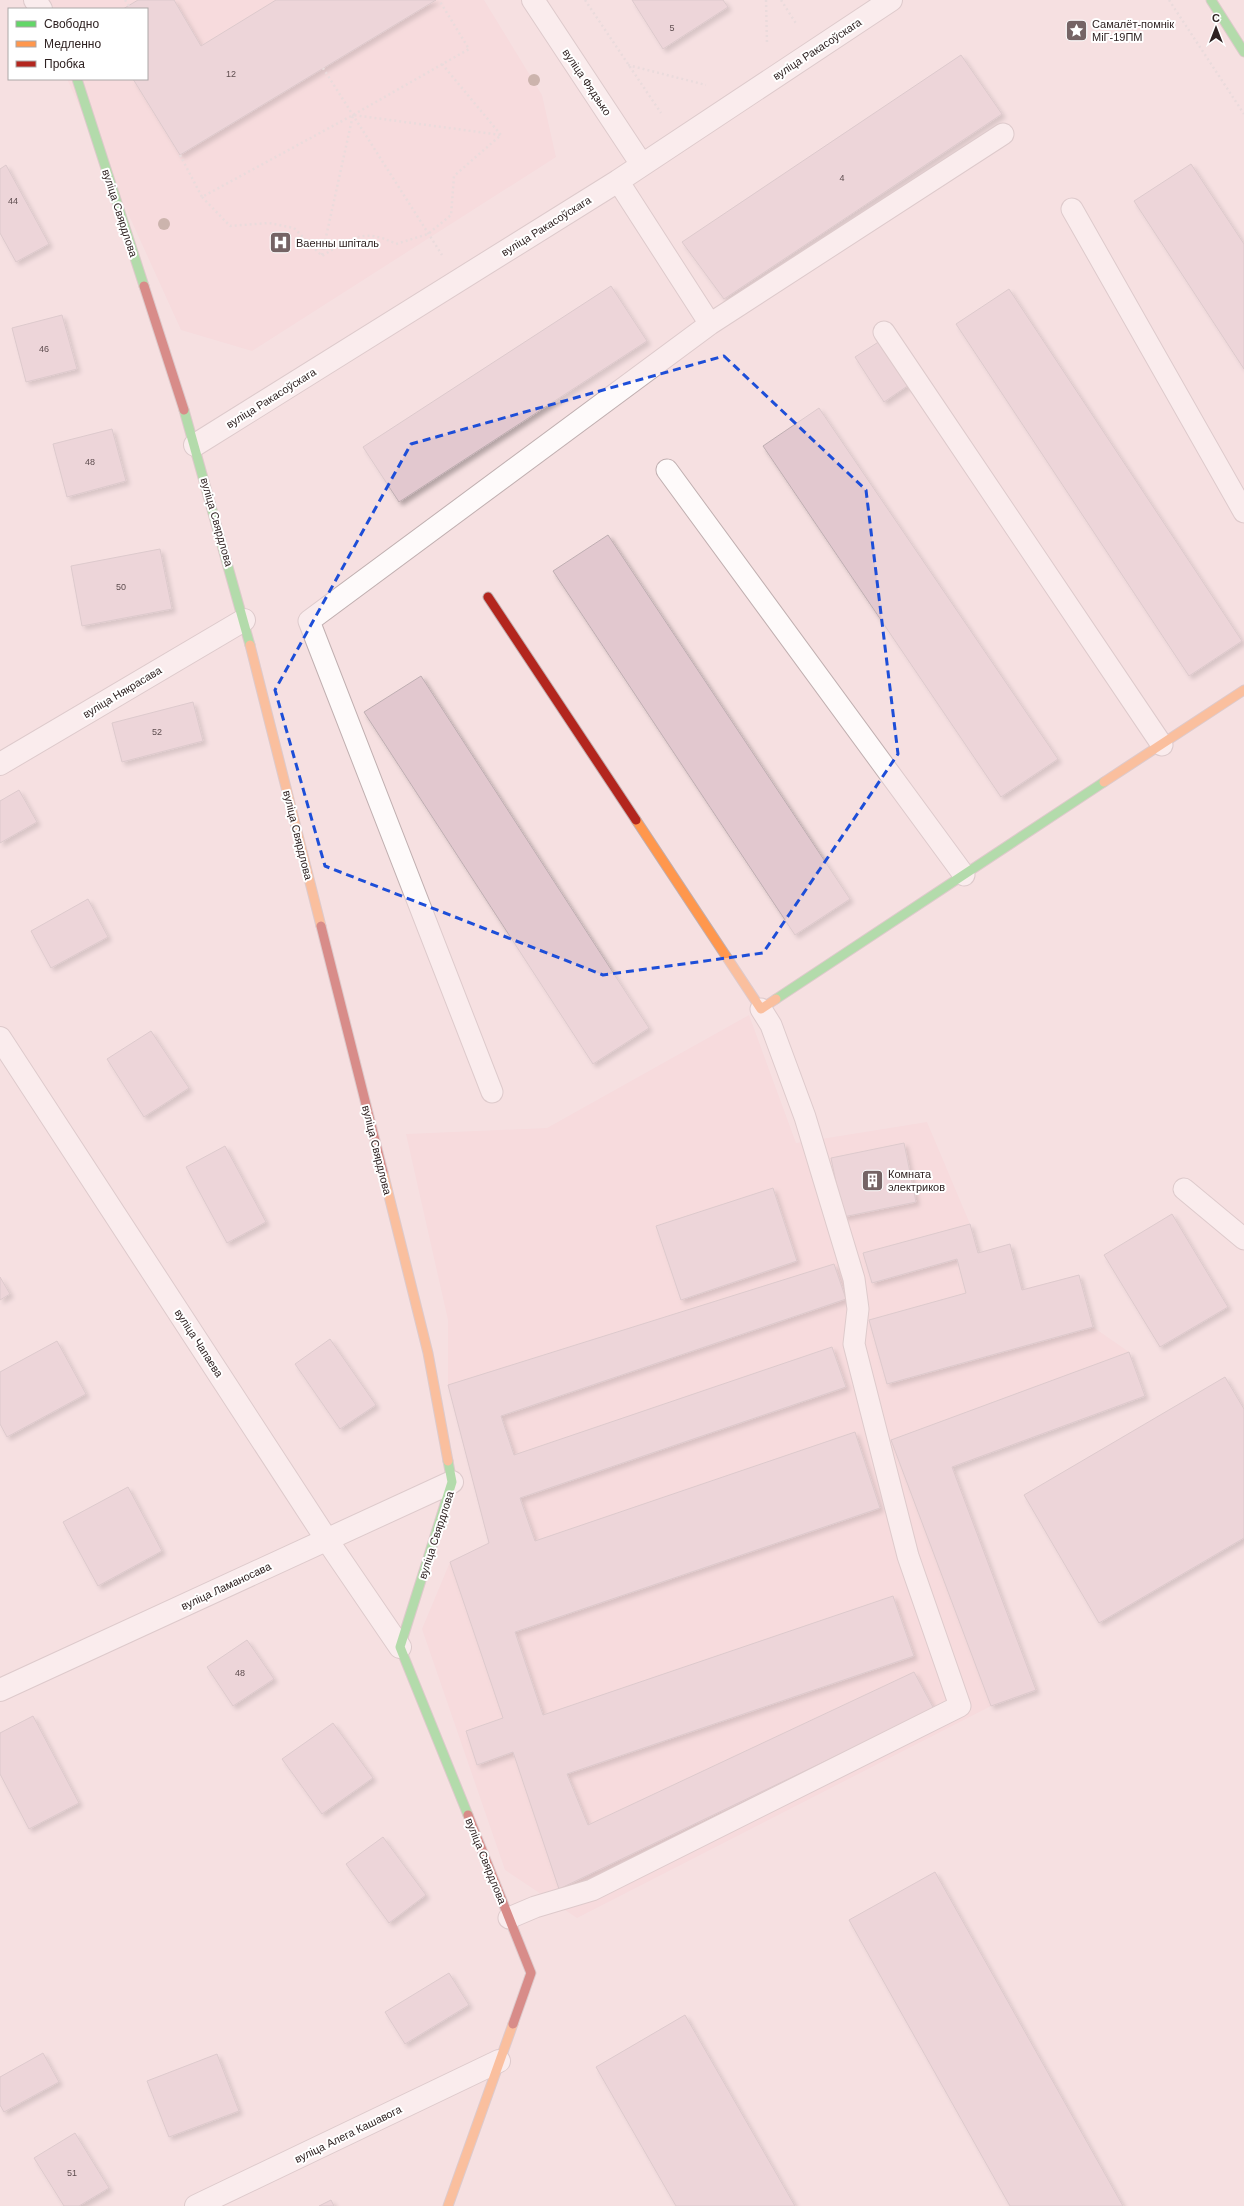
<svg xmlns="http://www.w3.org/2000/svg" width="1244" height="2206" font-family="Helvetica,sans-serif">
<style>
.built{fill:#f8d5d7}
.building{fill:#e2c8cf;stroke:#bfaeb2;filter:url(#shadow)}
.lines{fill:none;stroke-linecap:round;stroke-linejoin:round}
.lane-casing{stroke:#c0afb0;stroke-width:23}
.street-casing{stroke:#c0afb0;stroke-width:24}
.fast-casing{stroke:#c0afb0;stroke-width:11}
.slow-casing{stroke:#c0afb0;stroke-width:11}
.jam-casing{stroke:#c0afb0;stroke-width:11}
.path{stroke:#dcd5d5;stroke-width:2.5;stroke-dasharray:2 3;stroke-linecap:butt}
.lane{stroke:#fefafa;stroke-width:21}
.street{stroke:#fefafa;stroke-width:22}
.fast{stroke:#63d668;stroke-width:9}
.slow{stroke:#ff974d;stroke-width:9}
.jam{stroke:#b3261e;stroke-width:9}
.tree{fill:#9a7f6e}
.marked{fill:none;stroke:#1d4ed8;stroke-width:3;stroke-dasharray:8 5;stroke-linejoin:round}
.labels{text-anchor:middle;stroke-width:4;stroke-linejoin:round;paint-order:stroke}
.number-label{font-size:9px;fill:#5e4d4f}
.poi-label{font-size:11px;fill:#2f2222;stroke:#fff;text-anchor:start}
.street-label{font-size:11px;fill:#2f2222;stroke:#fff}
</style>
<defs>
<filter id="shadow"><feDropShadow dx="3.5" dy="3.5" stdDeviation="2" flood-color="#0004"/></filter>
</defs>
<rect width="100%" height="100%" fill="#f6e0e1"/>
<!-- built -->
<path class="built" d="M31,0h453l58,95 14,62 -304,194 -71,-21 -114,-251h80v-70h-112z
M749,1015l47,128 131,-21 43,102 8,29 32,-9 13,45 56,-14 14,52 36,25 16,44 -192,71 83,223 -45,16 -414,212 -72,-48 -83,-241 28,-67 39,-19 -41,-158v-65l-42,-186 141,-6z"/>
<!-- building -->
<path class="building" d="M138,0h36l27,46 75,-46h160l-256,155 -47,-76h14v-70h-24z
M632,0h91l5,7 -65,42z
M961,55l41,59 -278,185 -42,-57z
M1191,164l53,80v125l-110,-168z
M6,165l43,79 -33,18 -16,-29v-64z
M611,286l36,55 -248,161 -36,-55z
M1009,289l233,352 -53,35 -233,-352z
M62,315l15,54 -51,13 -14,-54z
M880,341l29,44 -25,17 -29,-45z
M819,408l239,351 -57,38 -238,-351z
M112,429l14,52 -59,16 -14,-53z
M608,535l242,364 -55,36 -242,-364z
M160,549l12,60 -90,17 -11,-60z
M421,676l228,352 -56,36 -229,-352z
M193,702l10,39 -81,21 -10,-39z
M19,790l18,32 -37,21v-42z
M88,899l20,38 -57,31 -20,-37z
M151,1031l38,57 -45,29 -37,-58z
M904,1143l12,59 -73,15 -12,-59z
M225,1146l41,76 -39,21 -41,-76z
M773,1188l24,73 -116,39 -25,-74z
M1172,1214l56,93 -68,40 -56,-92z
M970,1224l8,29 32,-9 12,46 57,-15 14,52 -206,57 -18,-64 97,-27 -9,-34 -85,24 -9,-30z
M834,1264l12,35 -345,117 13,39 318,-108 14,40 -326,111 15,43 320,-109 25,76 -365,124 28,83 350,-119 21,60 -347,118 21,51 326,-153 20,37 -375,180 -46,-137 -36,13 -11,-34 37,-13 -53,-156 39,-19 -41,-158z
M0,1277l10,17 -10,6z
M330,1339l46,66 -36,24 -45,-65z
M57,1341l29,53 -79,43 -7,-13v-52z
M1129,1352l16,44 -193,71 84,223 -45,16 -100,-266z
M1225,1377l19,32v129l-145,85 -75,-128z
M128,1487l34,64 -64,35 -35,-64z
M247,1640l27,39 -41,27 -26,-39z
M33,1716l46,87 -50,26 -29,-55v-41z
M333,1723l40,55 -51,36 -40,-55z
M383,1837l43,58 -37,28 -43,-59z
M935,1872l188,334h-113l-161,-286z
M449,1973l20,32 -64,39 -20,-32z
M685,2015l110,191h-119l-80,-139z
M43,2053l16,29 -55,30 -4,-7v-28z
M217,2054l22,57 -70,26 -22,-56z
M75,2133l34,55 -30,18h-15l-30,-48z
M331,2200l3,6h-15z"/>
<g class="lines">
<defs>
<path id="lane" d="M618,181l92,143 293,-190
M1072,209l172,303
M884,332l278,413
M667,470l297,405
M492,1092l-183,-471 401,-297
M1184,1189l60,50
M509,1918l26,-11 57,-17 368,-184 -52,-150 -54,-212 4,-35 -4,-30 -49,-162 -34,-92 -10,-16"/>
<path id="street" d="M35,0l6,9
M533,0l109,165
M195,445l423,-264 273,-181
M0,764l244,-144
M0,1038l327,502 73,107
M0,1690l452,-208
M196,2206l303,-145"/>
<path id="fast" d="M1211,0l33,52
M77,79l67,207
M184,410l66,235
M776,999l328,-217
M448,1461l4,21 -52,165 68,168"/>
<path id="slow" d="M250,645l71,281
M1104,782l140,-92
M636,820l125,189 15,-10
M383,1172l45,181 20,108
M448,2206l65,-182"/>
<path id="jam" d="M144,286l40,124
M488,597l148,223
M321,926l62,246
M468,1815l63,158 -18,51"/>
</defs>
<!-- lane casing -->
<use href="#lane" class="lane-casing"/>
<!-- street casing -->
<use href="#street" class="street-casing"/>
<!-- fast casing -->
<use href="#fast" class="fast-casing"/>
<!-- slow casing -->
<use href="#slow" class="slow-casing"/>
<!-- jam casing -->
<use href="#jam" class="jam-casing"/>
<!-- path -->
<path class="path" d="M125,0l4,6
M585,0l76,113
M766,0l1,44
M781,0l16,25
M1169,0l75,114
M628,65l78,20
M323,68l119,187
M180,155l22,42 151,-82 116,-66 -30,-49
M202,197l28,29 39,-3 25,5 28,28c28,-17 41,-29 74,-12l32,-10 23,-19 3,-39 47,-41 -59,-71
M322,255l31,-140 148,20"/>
<!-- lane -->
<use href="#lane" class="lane"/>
<!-- street -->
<use href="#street" class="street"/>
<!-- fast -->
<use href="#fast" class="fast"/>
<!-- slow -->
<use href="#slow" class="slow"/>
<!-- jam -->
<use href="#jam" class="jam"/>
</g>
<!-- trees -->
<g class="tree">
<circle cx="534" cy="80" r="6"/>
<circle cx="164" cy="224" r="6"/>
</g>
<!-- marked area -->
<path d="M0 0H1244V2206H0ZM724,356l142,134 32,264 -135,199 -160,22 -278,-109 -50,-176 136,-246z" fill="#f6e0e1" fill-opacity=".55" fill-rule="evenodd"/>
<path class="marked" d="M724,356l142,134 32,264 -135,199 -160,22 -278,-109 -50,-176 136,-246z"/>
<!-- icons -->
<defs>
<symbol id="sight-square" viewBox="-11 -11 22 22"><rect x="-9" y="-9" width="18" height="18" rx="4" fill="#756465" stroke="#fff"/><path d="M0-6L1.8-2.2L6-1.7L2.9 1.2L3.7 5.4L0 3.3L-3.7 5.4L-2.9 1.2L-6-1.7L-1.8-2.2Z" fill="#fff"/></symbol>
<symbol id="hospital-square" viewBox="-11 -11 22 22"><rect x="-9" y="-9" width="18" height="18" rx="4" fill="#756465" stroke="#fff"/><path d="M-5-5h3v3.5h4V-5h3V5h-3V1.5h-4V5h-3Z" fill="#fff"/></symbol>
<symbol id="building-square" viewBox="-11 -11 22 22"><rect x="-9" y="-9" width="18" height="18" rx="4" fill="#756465" stroke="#fff"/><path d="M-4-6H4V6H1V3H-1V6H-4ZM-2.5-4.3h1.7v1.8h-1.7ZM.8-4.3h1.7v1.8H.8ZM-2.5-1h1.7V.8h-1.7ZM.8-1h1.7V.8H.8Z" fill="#fff"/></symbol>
</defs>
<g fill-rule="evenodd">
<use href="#sight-square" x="1064" y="18" width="25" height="25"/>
<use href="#hospital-square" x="268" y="230" width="25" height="25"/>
<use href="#building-square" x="860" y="1168" width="25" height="25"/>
</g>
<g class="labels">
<!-- number labels -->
<g class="number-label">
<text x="672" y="31">5</text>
<text x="231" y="77">12</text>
<text x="842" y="181">4</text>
<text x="13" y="204">44</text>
<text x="44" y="352">46</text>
<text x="90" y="465">48</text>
<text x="121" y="590">50</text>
<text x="157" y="735">52</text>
<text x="240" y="1676">48</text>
<text x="72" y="2176">51</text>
</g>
<!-- poi labels -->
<g class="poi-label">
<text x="1092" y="28">Самалёт-помнік<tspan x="1092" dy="13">МіГ-19ПМ</tspan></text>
<text x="296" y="247">Ваенны шпіталь</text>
<text x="888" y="1178">Комната<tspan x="888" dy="13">электриков</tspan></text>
</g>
<!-- street labels -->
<g class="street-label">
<text transform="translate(817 49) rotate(-33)" y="4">вуліца Ракасоўскага</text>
<text transform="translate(587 82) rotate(56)" y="4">вуліца Фядзько</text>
<text transform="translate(120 213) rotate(72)" y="4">вуліца Свярдлова</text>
<text transform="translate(546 226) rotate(-32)" y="4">вуліца Ракасоўскага</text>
<text transform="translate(271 398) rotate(-32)" y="4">вуліца Ракасоўскага</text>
<text transform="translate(217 522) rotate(74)" y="4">вуліца Свярдлова</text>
<text transform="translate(122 692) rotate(-31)" y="4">вуліца Някрасава</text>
<text transform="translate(298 835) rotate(76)" y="4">вуліца Свярдлова</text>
<text transform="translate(377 1150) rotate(76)" y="4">вуліца Свярдлова</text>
<text transform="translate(199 1343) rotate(57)" y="4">вуліца Чапаева</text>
<text transform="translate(436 1535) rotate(-72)" y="4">вуліца Свярдлова</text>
<text transform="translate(226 1586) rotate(-25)" y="4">вуліца Ламаносава</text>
<text transform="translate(486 1861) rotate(68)" y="4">вуліца Свярдлова</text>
<text transform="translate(348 2134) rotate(-26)" y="4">вуліца Алега Кашавога</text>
</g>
</g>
<!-- legend -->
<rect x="8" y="8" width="140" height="72" fill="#ffffff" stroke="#aca7a7"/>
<rect x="16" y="21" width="20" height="6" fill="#63d668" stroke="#aca7a7"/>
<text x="44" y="28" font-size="12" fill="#2f2222">Свободно</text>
<rect x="16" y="41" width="20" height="6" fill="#ff974d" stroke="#aca7a7"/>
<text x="44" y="48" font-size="12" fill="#2f2222">Медленно</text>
<rect x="16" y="61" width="20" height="6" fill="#b3261e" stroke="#aca7a7"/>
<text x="44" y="68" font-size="12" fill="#2f2222">Пробка</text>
<!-- north arrow -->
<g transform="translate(1216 28)" stroke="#ffffff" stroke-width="3" paint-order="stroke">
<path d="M0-3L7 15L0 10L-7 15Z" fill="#2f2222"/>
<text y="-6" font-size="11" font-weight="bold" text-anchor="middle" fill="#2f2222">С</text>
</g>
</svg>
